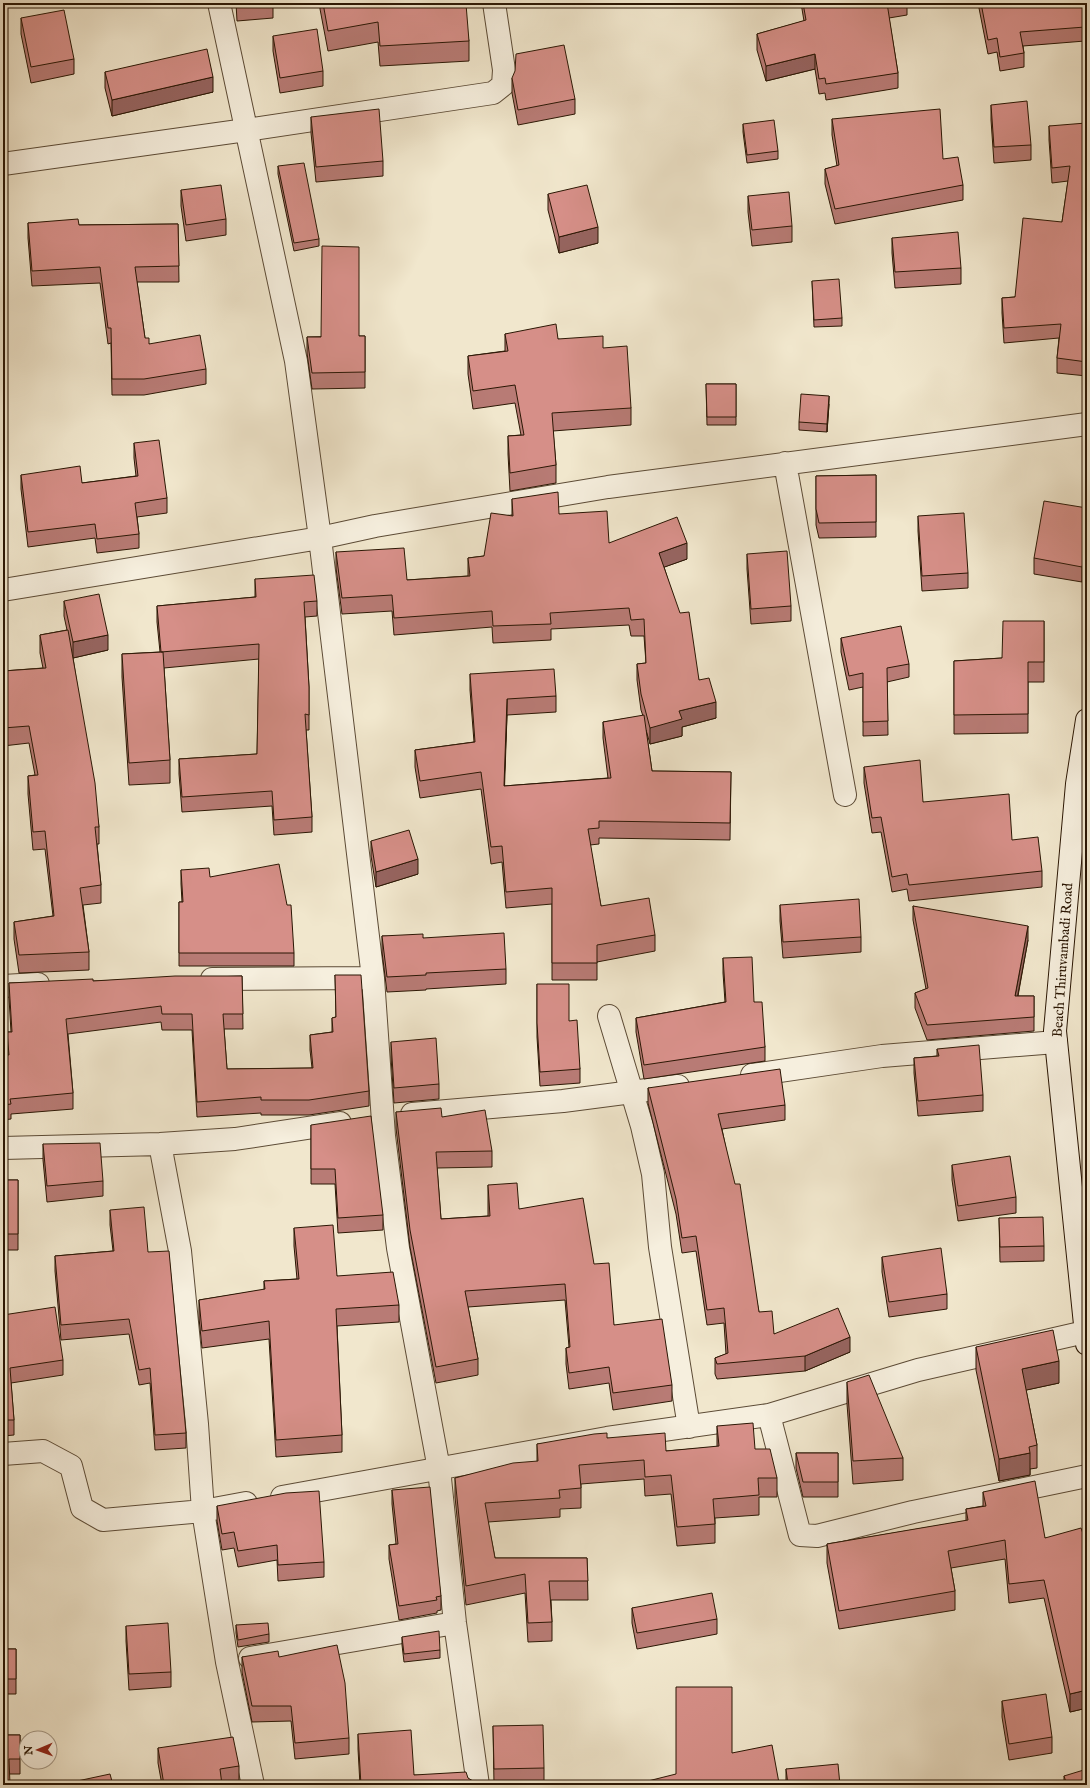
<svg xmlns="http://www.w3.org/2000/svg" width="1090" height="1788" font-family="'IM FELL English',serif">
<style>
.lines{fill:none;stroke-linecap:round;stroke-linejoin:round}
.minor-casing{stroke:#5c4b36;stroke-width:24}
.secondary-casing{stroke:#2b1704;stroke-width:24}
.minor{stroke:#f6efde;stroke-width:22}
.secondary{stroke:#f6efde;stroke-width:22}
.wall{fill:#b87b75;stroke:#2b1704}
.shaded-wall{fill:#96645f;stroke:#2b1704}
.building{fill:#d68f88;stroke:#2b1704}
.labels{text-anchor:middle;stroke-width:3.5;stroke-linejoin:round;paint-order:stroke}
.street-label{font-size:14px;fill:#2b1704;stroke:#f6efde}
</style>
<rect width="100%" height="100%" fill="#f1e7cd"/>
<filter id="stains"><feTurbulence type="fractalNoise" baseFrequency=".005" numOctaves="4"/><feColorMatrix values="0 0 0 0 .2 0 0 0 0 .09 0 0 0 0 .02 0 0 0 .5 -.17"/></filter>
<radialGradient id="worn" r=".72"><stop offset=".6" stop-color="#630" stop-opacity="0"/><stop offset="1" stop-color="#630" stop-opacity=".3"/></radialGradient>
<g class="lines">
<defs>
<path id="minor" d="M219,3l77,358 24,177 53,440 11,158 14,112 41,221 16,154 23,162
M3,164l243,-34 247,-37 10,-8 1,-15 -10,-67
M785,463l60,332
M3,590l317,-52 55,-12 233,-39 479,-63
M212,979l152,-1
M3,986l35,-2
M609,1016l33,110 11,48 7,73 29,180
M752,1075l130,-19 174,-14
M412,1114l151,-13 115,-15
M160,1144l20,107 17,173 6,87 24,151 26,123
M3,1148l157,-4 75,-5 105,-16
M769,1415l31,120 17,1 96,-24 174,-36
M3,1454l40,-3 28,15 11,42 21,12 100,-9 43,-8
M282,1497l325,-59 162,-23 149,-45 167,-38
M250,1658l205,-35"/>
<path id="secondary" d="M1087,720l-10,64 -22,247 32,313"/>
</defs>
<!-- minor casing -->
<use href="#minor" class="minor-casing"/>
<!-- secondary casing -->
<use href="#secondary" class="secondary-casing"/>
<!-- minor -->
<use href="#minor" class="minor"/>
<!-- secondary -->
<use href="#secondary" class="secondary"/>
</g>
<!-- wall -->
<path class="wall" d="M156,3h46v3l-46,-1z
M236,3h37v15l-36,3z
M320,3h141l8,38v20l-89,5 -2,-24 -50,9 -8,-42z
M801,3h106v12l-18,3 9,55v15l-72,12 -1,-7 -6,1 -4,-25 -49,12 -9,-31v-16l47,-13z
M978,3h109v49h-1l-1,-11 -62,5 1,7v14l-24,4 -3,-19 -9,2z
M21,18l53,41v15l-43,9 -10,-49z
M273,36l50,35v15l-43,7 -7,-42z
M105,72l108,20 -101,24 -7,-28z
M512,78l63,21v15l-57,11 -6,-32z
M991,105l40,40v15l-37,3 -3,-43z
M311,117l72,44v15l-67,6 -5,-49z
M832,119l131,66v15l-128,24 -10,-40v-15l12,-3 -5,-31z
M743,124l35,27v8l-31,4 -4,-31z
M1049,126l38,6v244l-30,-3v-15l2,-20 -55,5 -2,-30v-15l13,-1 47,-75 6,-41 -16,2 -3,-43z
M278,166l41,73v7l-25,5 -16,-77z
M181,190l45,29v16l-40,6 -5,-35z
M548,194l50,49 -39,10 -11,-43z
M748,196l44,30v16l-40,4 -4,-34z
M28,223l51,2 99,-1 1,58h-42l8,56 4,6 57,25v15l-62,11h-32l-1,-52 -3,1 -8,-61 -68,3 -4,-48z
M892,238l69,30v16l-66,4 -3,-35z
M812,281l30,37v8l-28,1z
M505,334l53,5 45,9 28,60v17l-78,6 3,34v18l-46,8 -2,-37v-18l13,-1 -6,-32 -42,6 -5,-35v-18l37,-5z
M359,336h6v52l-53,1 -5,-36v-16z
M706,384h30v41h-29z
M829,404l-2,28 -28,-2v-8z
M134,443l33,55v15l-30,4 2,17v14l-42,5 -2,-15 -67,9 -7,-58v-14l61,8 54,-7 -2,-18z
M876,475v62l-57,1 -3,-13v-49z
M512,499l47,15 50,29 78,16 -23,8 35,113 17,38 -34,9v9l-32,8 -4,-14 6,41 79,1 -1,68 -131,-2v6l-9,1 11,61 54,29v16l-58,11v18h-45v-76l-46,4 -4,-46 -11,2 -10,-75 -61,9 -5,-31v-17l59,-8 -4,-52v-16l86,22v16l-49,3 -3,71 104,-8 -5,-40v-16l40,-6 -2,-6 -4,-30v-16l9,-1 -2,-27h-13l-2,-11 -78,4v11l-58,3 -1,-16 -98,8 -2,-24 -50,3 -6,-46v-16l71,28 61,-4v-18l16,-2 28,-41z
M1087,508v65h-3l-2,9 -48,-8v-16z
M918,516l50,57v15l-46,3 -4,-60z
M747,554l44,52v15l-40,3 -4,-55z
M255,579l62,22v15l-12,1 4,70v43h-3l6,87v15l-38,3 -2,-29 -90,6 -3,-38v-15l78,-5 2,-95 -95,9 6,92v23l-41,2 -7,-108v-23l38,-2 -3,-30v-16l98,-9z
M64,601l44,49 -35,8 26,169v17h-2l4,41v18l-18,2 6,47v18l-70,3 -5,-34v-17l39,-6 -8,-67 -12,1 -5,-56v-18l7,-1 -6,-32 -26,3v-75l40,-3 -3,-15v-18l27,-5 -3,-14z
M1044,621v61h-16v51l-74,1v-73l48,-3z
M841,638l68,26v13l-22,5 1,53 -25,1v-49l-14,3 -8,-38z
M864,767l59,35 89,38 30,31v16l-133,14 -2,-12 -15,3 -11,-60 -9,1 -8,-50z
M371,841l47,33 -42,13 -5,-31z
M181,870l29,7 84,76v13h-115v-64h3l-1,-18z
M780,905l81,32v15l-78,6 -3,-37z
M913,906l115,34 -10,56h16v35l-107,9 -12,-32v-15l11,-4 -13,-69z
M382,936l41,2 83,31v15l-80,5v1l-39,2 -5,-40z
M723,958l31,44 11,45v14l-121,18 -8,-47v-14l89,-16 -2,-29z
M335,975l34,116v15l-60,9h-48v-2l-64,4 -5,-87h-30l-1,-8 -93,12 5,59v16l-62,5v5l-8,1v-65h5l-1,-23h4l-2,-34v-15l84,-2 149,-5 1,53h-19l3,40 85,-1 -2,-18v-15l22,-3v-14l4,-1z
M537,984l32,37 11,48v14l-40,3 -3,-49z
M391,1042l48,42v15l-45,4 -3,-46z
M937,1049l46,46v16l-65,5 -4,-43v-15l23,-2z
M648,1088l137,17v15l-63,9 37,183 15,22 76,18 -45,19 -88,8 -2,-5v-16l11,-4 -2,-31 -17,2 -11,-74 -14,2 -6,-39 -28,-111z
M396,1112l46,5 50,34v16l-55,1 4,51 47,-3v-31l31,24 75,55 20,61 58,60v16l-59,9 -4,-27 -40,6 -3,-25v-16l3,-1 -4,-47 -97,7 10,52v16l-42,8 -26,-136 -14,-119z
M311,1125l72,90v15l-45,3 -3,-49h-24z
M43,1144l60,37v15l-56,6 -4,-42z
M952,1165l64,32v16l-58,8 -6,-41z
M3,1180h15v70h-15z
M110,1210l38,42 38,181v15l-31,2 -5,-67 -11,2 -10,-51 -68,6 -6,-69v-15l58,-5 -3,-26z
M999,1218l45,28v15l-44,1z
M294,1228l43,48 62,29v17l-62,4 5,109v17l-66,5 -7,-118 -67,9 -3,-30v-18l65,-10v-9l33,-2 -3,-33z
M882,1257l65,37v15l-58,8 -7,-45z
M3,1315l60,45v15l-52,8 3,37v15l-11,1z
M976,1347l83,36 -33,7 11,55v23l-7,1v6l-31,6 -23,-111z
M847,1382l56,76v22l-50,4 -6,-80z
M717,1426l38,23 22,29v19h-18v18l-44,3v25l-38,3 -6,-52 -26,2 -1,-17 -63,5v24l-21,1v8l-72,5 7,36h92l1,42h-37l1,22v19l-24,1 -3,-49 -59,12 -11,-108v-19l82,-16v-18l70,-6 59,13 51,-4z
M796,1453h42v44h-35l-7,-29z
M392,1490l49,106v14l-4,1v2l-38,7 -10,-61v-14l7,-1 -4,-40z
M983,1492l62,46 42,7v163l-17,4 -26,-114 -35,5 -4,-44 -54,9 4,23v19l-116,19 -12,-66v-19l139,-23v-12l17,-3z
M217,1506l107,56v15l-46,4 -1,-21 -39,7 -4,-19 -12,2 -5,-29z
M632,1608l85,11v15l-80,15 -5,-26z
M236,1625l33,9v8l-31,5 -2,-14z
M126,1626l45,46v15l-42,3 -3,-49z
M402,1637l38,13v8l-36,4 -2,-17z
M3,1649h13v45h-13z
M242,1657h37l70,81v16l-54,5 -4,-38 -39,1 -10,-50z
M1002,1701l50,36v16l-43,7 -7,-43z
M493,1726l51,42v15l-50,1z
M358,1734l56,41 54,3 5,7h-113l-2,-36z
M3,1735h17v39h-11z
M158,1748l81,18v15l-17,3v1h-60l-4,-22z
M786,1769l54,16h-54z
M1064,1776l23,9h-23z"/>
<!-- shaded-wall -->
<path class="shaded-wall" d="M815,54v15l-49,12v-15z
M213,77v15l-101,24v-16z
M598,227v16l-39,10v-16z
M829,396v8l-2,28v-8z
M687,543v16l-28,10v-16z
M1084,557v16l-2,9v-15z
M108,635v15l-35,8v-16z
M507,699v16l-3,87v-16z
M716,702v16l-34,9v9l-32,8v-16l29,-17z
M418,859v15l-42,13v-15z
M1028,926v14l-13,70v-14z
M850,1337v15l-45,19v-15z
M1059,1361v22l-37,8v-22z
M1030,1453v22l-31,6v-22z
M1087,1690v18l-17,4v-18z
M779,1783v2h-9z"/>
<!-- building -->
<path class="building" d="M236,3h37l-36,2z
M323,3h138v2l5,-1 3,37 -89,5 -2,-24 -50,9z
M803,3h86h-2l11,70 -72,11 -1,-6 -6,1 -4,-25 -49,12 -9,-32 49,-14z
M981,3h106v34l-1,1 -1,-11 -65,5 4,21 -24,4 -3,-19 -9,2z
M64,10l10,49 -43,8 -10,-49z
M317,29l6,42 -43,7 -7,-42z
M564,45l11,54 -57,11 -6,-32 3,-7 1,-17z
M207,49l6,28 -101,23 -7,-28z
M1027,101l4,44 -37,2 -3,-42z
M379,109l4,52 -67,6 -5,-50z
M940,109l3,50 15,-2 5,28 -128,24 -10,-40 14,-4 -7,-46z
M774,120l4,31 -31,4 -4,-31z
M1086,123l1,9v185l-1,4h1v41l-30,-4 4,-34 -57,4 -2,-30 13,-1 8,-79 39,4 8,-56 -18,2 -3,-42z
M304,163l15,76 -25,4 -16,-77z
M221,185l5,34 -40,6 -5,-35z
M587,185l11,42 -39,10 -11,-43z
M789,192l3,34 -40,4 -4,-34z
M78,219l1,6 99,-1 1,42 -44,1 10,71h4v6l51,-9 6,34 -62,10h-32l-1,-51h-3l-8,-61 -68,4 -4,-48z
M958,232l3,36 -66,4 -3,-34z
M322,246l37,1v89h6v36l-53,1 -5,-36h14z
M839,279l3,39 -28,2 -2,-39z
M556,324l2,15 45,-3v12l24,-2 4,62 -79,5 4,52 -46,8 -2,-37 16,-1 -9,-50 -42,6 -5,-35 40,-5 -3,-17z
M706,384h30v33h-29z
M801,394l28,2 -2,28 -28,-2z
M159,440l8,58 -32,5 4,31 -42,5 -2,-15 -67,8 -7,-57 59,-9 2,17 56,-7 -4,-33z
M876,475v47l-57,1 -3,-14v-33z
M558,492l1,22 48,-3 2,32 68,-26 10,26 -28,10 21,60 9,-1 10,68 10,-2 7,24 -37,9 3,8 -32,9 -9,-34 -4,-30 9,-1 -2,-44 -13,1 -2,-12 -79,5 1,11 -58,2 -1,-15 -98,7 -2,-23 -50,3 -6,-46 68,-4 3,32 63,-4 -2,-18 16,-2 7,-43 22,3 -1,-17z
M1044,501l43,7v49h-3l-2,10 -48,-9z
M964,513l4,60 -46,3 -4,-60z
M787,551l4,55 -40,3 -4,-55z
M314,575l3,26 -13,1 5,85v28l-4,-1 7,103 -38,3 -2,-29 -90,6 -3,-38 78,-5 2,-110 -98,8 -4,-46 99,-9 -1,-18z
M99,594l9,41 -35,7 -9,-41z
M1003,621h41v41h-16v52l-74,1v-54l48,-3z
M901,626l8,38 -22,4 1,53 -25,1v-49l-14,3 -8,-38z
M68,630l27,153 4,44h-4l6,58 -21,3 9,64 -70,3 -5,-33 40,-6 -9,-85 -12,1 -5,-56 10,-1 -9,-49 -26,2v-57l43,-3 -6,-33z
M163,652l7,108 -41,3 -7,-109z
M554,669l2,27 -49,3 -3,87 107,-8 -8,-56 41,-7 8,56 79,1 -1,51 -131,-2v7l-11,1 13,77 48,-8 6,37 -58,10v18h-45v-75l-46,4 -4,-46 -11,1 -10,-75 -61,9 -5,-31 60,-8 -5,-68z
M920,760l3,42 86,-8 3,46 26,-3 4,34 -133,14 -2,-11 -15,3 -11,-60 -9,1 -8,-51z
M409,830l9,29 -42,13 -5,-31z
M279,864l8,41h4l3,48h-115v-51h4l-2,-32 28,-2 1,9z
M859,899l2,38 -78,5 -3,-37z
M913,906l115,20 -13,70h19v21l-107,8 -12,-32 13,-5z
M504,933l2,36 -80,4v2l-39,2 -5,-41 41,-2v4z
M752,957l2,45h8l3,45 -121,18 -8,-47 90,-16 -3,-44z
M335,975h26l8,116 -60,9h-48v-3l-64,5 -5,-88h-30l-1,-8 -95,13 7,74 -63,6 1,5 -8,1v-50h6l-2,-23h5l-3,-49 84,-4v2l82,-5h67l1,38h-20l4,55 86,-1 -3,-33 23,-3 -1,-14 4,-1z
M537,984h32v37l8,-1 3,49 -40,3 -3,-49z
M436,1038l3,46 -45,4 -3,-46z
M979,1045l4,50 -65,6 -4,-43 25,-2 -2,-7z
M780,1069l5,36 -67,9 17,70h5l19,128 13,-1 2,23 64,-26 12,29 -45,19 -88,8 -2,-6 13,-5 -4,-45 -17,2 -11,-74 -14,2 -6,-39 -28,-111z
M441,1108l1,9 43,-7 7,41 -56,1 5,67 49,-3 -2,-31 29,-2 2,26 64,-11 11,66 15,-1 5,62 48,-6 10,66 -59,8 -4,-26 -40,6 -3,-25 4,-1 -5,-63 -100,7 13,68 -42,8 -26,-137 -14,-118z
M371,1116l12,99 -45,3 -3,-49h-24v-44z
M100,1143l3,38 -56,5 -4,-42z
M1010,1156l6,41 -58,9 -6,-41z
M3,1180h15v54h-15z
M144,1207l4,45 21,-1 17,182 -31,2 -5,-67 -11,2 -10,-51 -68,6 -6,-69 59,-5 -4,-41z
M1043,1217l1,29 -44,1 -1,-29z
M333,1225l4,51 56,-4 6,33 -63,4 6,126 -66,5 -7,-119 -67,10 -3,-31 66,-11 -1,-8 35,-2 -5,-51z
M941,1248l6,46 -58,8 -7,-45z
M55,1307l8,53 -53,8 4,52h-11v-105z
M1053,1330l6,31 -37,8 15,76 -8,2 1,6 -31,6 -23,-112z
M869,1375l34,83 -50,3 -6,-79z
M753,1423l2,26h15l7,29h-19l1,17 -46,4 2,25 -38,3 -6,-52 -26,2 -1,-17 -65,5 2,23 -22,2 1,8 -75,5 10,55h92l1,23h-39l3,41 -24,1 -3,-49 -59,12 -11,-108 58,-15 25,-2 -1,-17 57,-10 13,-1v5l58,-5 1,18 53,-5 -2,-20z
M796,1453h42v29h-35z
M1035,1481l10,57 36,-10 6,17v29l-4,1 4,16v99l-17,4 -26,-114 -35,4 -4,-44 -57,11 7,40 -116,20 -12,-67 141,-24 -2,-11 20,-3 -3,-14z
M430,1487l11,109 -5,1 1,3 -38,6 -10,-61 9,-1 -6,-54z
M319,1491l5,71 -46,3 -1,-20 -39,6 -4,-19 -12,2 -5,-28 69,-13z
M712,1593l5,26 -80,14 -5,-25z
M168,1623l3,49 -42,2 -3,-48z
M268,1623l1,11 -31,6 -2,-15z
M439,1631l1,19 -36,4 -2,-17z
M337,1645l8,38 4,55 -54,5 -4,-37h-39l-10,-49 36,-6 1,6z
M3,1649h13v30h-13z
M676,1687h56v66l40,-8 7,38 -9,2h-138l44,-11z
M1046,1694l6,43 -43,7 -7,-43z
M543,1725l1,43 -50,1 -1,-43z
M411,1730l3,45 52,-3 2,6 5,3v4h-112l-3,-51z
M3,1735h17v24h-11l1,26h-7z
M233,1737l6,29 -19,3 2,16h-58l-6,-37z
M838,1764l2,21h-52l-2,-16z
M1087,1769v16h-20l-3,-9z
M110,1774l3,11h-44l-1,-2z
M588,1782v3h-30v-1z"/>
<g class="labels">
<!-- street labels -->
<g class="street-label">
<text transform="translate(1062 960) rotate(-86)" y="5">Beach Thiruvambadi Road</text>
</g>
</g>
<!-- margin -->
<rect width="1090" height="1788" fill="none" stroke="#f1e7cd" stroke-width="16"/>
<rect x="4" y="4" width="1082" height="1780" fill="none" stroke="#2b1704" stroke-width="2"/>
<rect x="8" y="8" width="1074" height="1772" fill="none" stroke="#2b1704"/>
<!-- north arrow -->
<g transform="translate(38 1750) rotate(268)"><circle r="19" fill="#f6efde" stroke="#a59987"/>
<path d="M0-3L7 15L0 10L-7 15Z" fill="#8f2418"/>
<text y="-6" font-size="11" font-weight="bold" text-anchor="middle" fill="#2b1704">N</text>
</g>
<rect width="100%" height="100%" filter="url(#stains)"/>
<rect width="100%" height="100%" fill="url(#worn)"/>
</svg>
